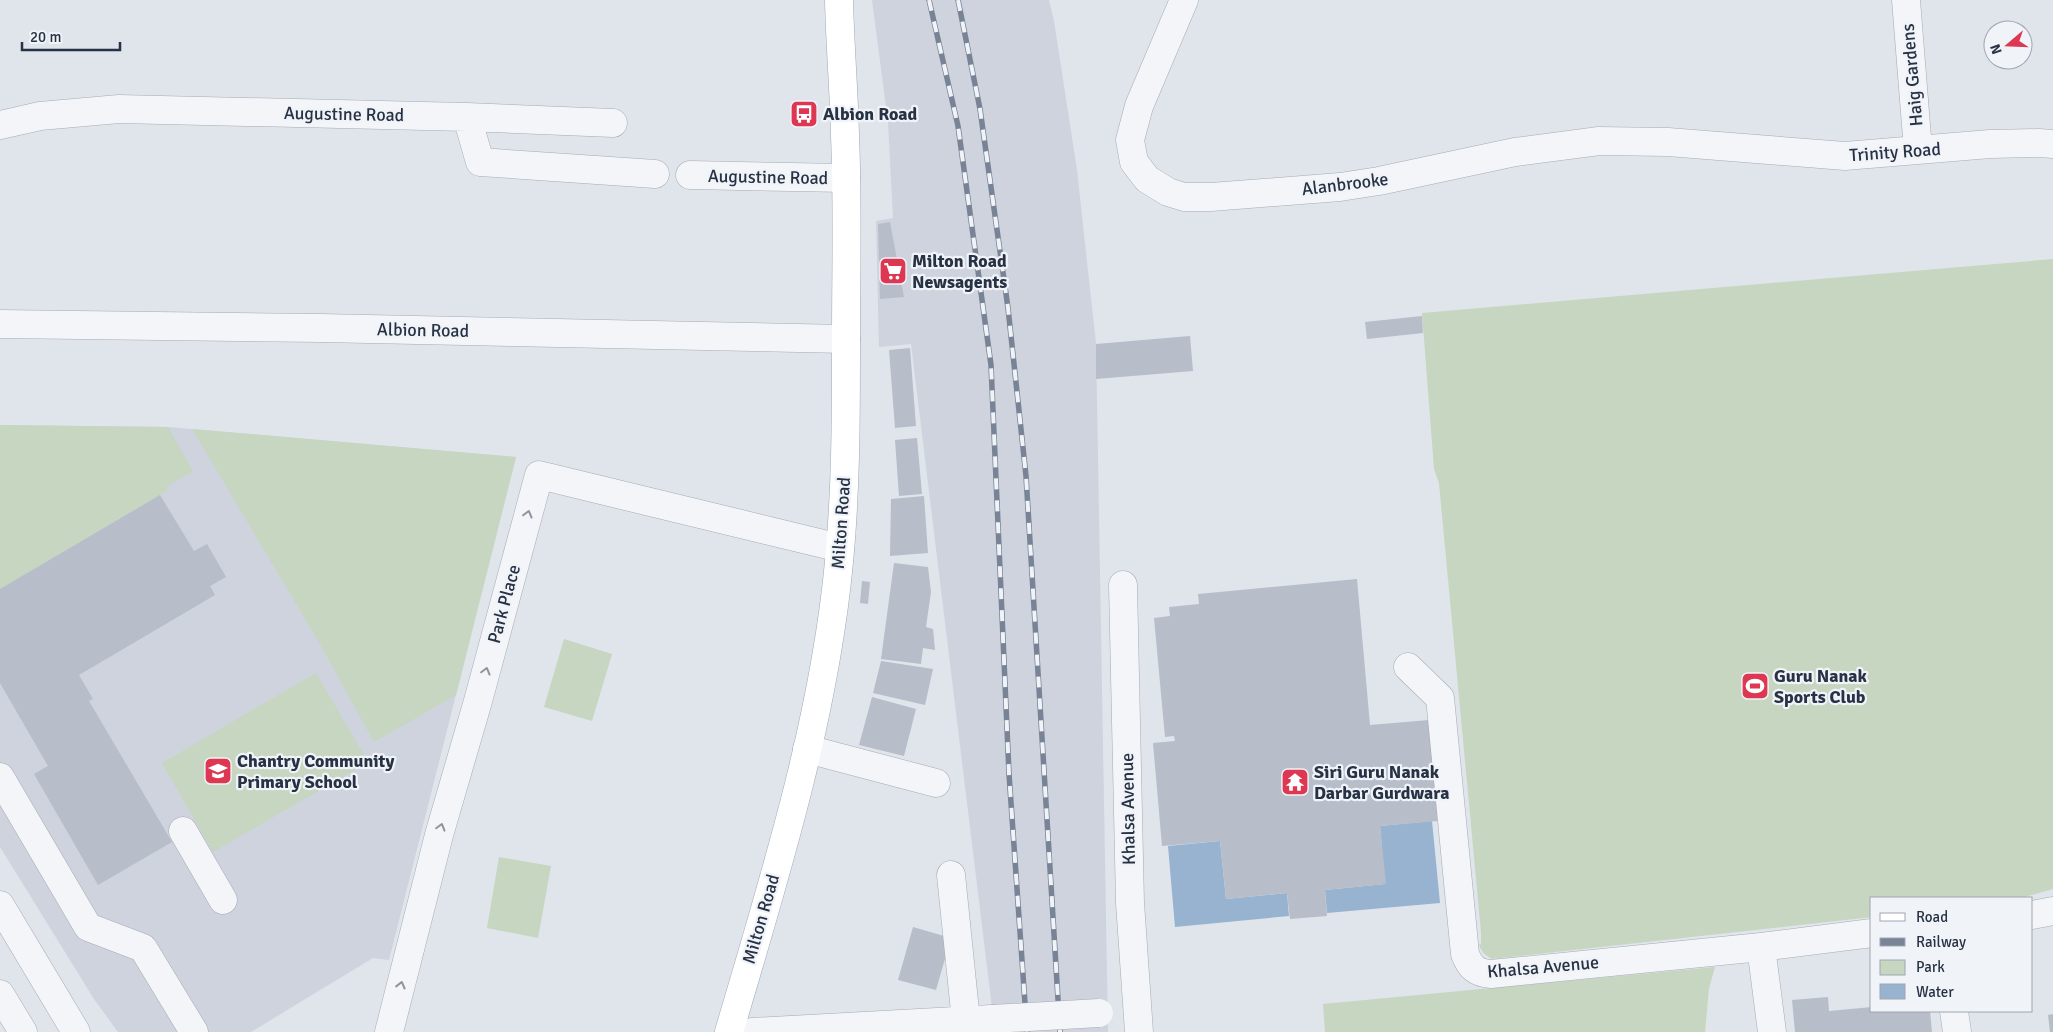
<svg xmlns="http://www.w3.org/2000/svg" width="2053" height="1032" font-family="Signika,sans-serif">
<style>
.built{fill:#ced3dd}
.green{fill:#c6d6c0}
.water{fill:#97b3cf}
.building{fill:#b7bdc9}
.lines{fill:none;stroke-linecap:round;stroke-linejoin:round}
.minor-casing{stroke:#a5abb6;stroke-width:29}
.major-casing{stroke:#9ea9b8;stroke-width:29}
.minor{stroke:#f3f5f8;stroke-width:28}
.major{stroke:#fff;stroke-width:28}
.rail-casing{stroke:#788396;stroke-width:5.5}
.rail{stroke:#f0f3f8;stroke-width:4;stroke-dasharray:11;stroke-linecap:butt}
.minor-bridge-casing{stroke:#a5abb6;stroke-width:29;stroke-linecap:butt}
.minor-bridge{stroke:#f3f5f8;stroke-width:28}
.oneway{stroke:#8d949e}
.labels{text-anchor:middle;stroke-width:4.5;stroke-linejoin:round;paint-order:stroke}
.street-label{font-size:18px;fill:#273244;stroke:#f0f3f8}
.poi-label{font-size:18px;font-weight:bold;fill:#273244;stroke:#f0f3f8;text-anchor:start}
</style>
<rect width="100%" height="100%" fill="#e0e4eb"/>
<!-- built -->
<path class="built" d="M872,0h177l5,21 23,149 19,174 12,688h-113l-84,-688 -32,3 -3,-126 17,-3 -5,-96z
M0,425l168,2 348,30 -127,503 -16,-2 -122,74h-133l-24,-33 -94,-152z"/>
<!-- green -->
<path class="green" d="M2053,259v630l-32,9h-149v19l-380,42c-7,-4 -10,-7 -13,-14l2,-1v-12l-42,-449 -5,-14 -12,-156z
M0,425l168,2 25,44 -27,16 2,3 -168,99z
M192,429l324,28 -60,238 -82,47 -54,-98z
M564,639l48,15 -20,67 -48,-14z
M316,673l52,89 -155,90 -51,-89z
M499,857l52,9 -13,72 -51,-10z
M1715,967l-6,21 -4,44h-380l-2,-28z"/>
<!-- water -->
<path class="water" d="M1432,821l8,82 -113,10 -2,-23 60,-6 -5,-58z
M1220,841l6,58 61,-6 2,23 -114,11 -7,-81z"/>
<!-- building -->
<path class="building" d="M890,222l14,75 -24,2 -2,-75z
M1422,316l1,17 -56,6 -2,-17z
M1190,336l3,35 -97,8v-35z
M910,348l6,78 -21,2 -6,-78z
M917,438l5,56 -23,2 -4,-56z
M160,495l34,56 13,-7 19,33 -16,9 5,9 -136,80 14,24 -4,2 83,141 -74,43 -64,-111 14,-8 -48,-83v-94z
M924,496l4,57 -38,3 1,-57z
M894,563l34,4 3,25 -5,35 7,2 2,21 -12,-2 -2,16 -40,-5z
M1357,579l13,146 59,-5 9,101 -58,5 6,58 -61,6 2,26 -37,3 -3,-26 -61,6 -6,-58 -58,5 -9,-103 22,-2 -1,-5 -9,1 -11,-119 16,-2 -1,-9 30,-3 -1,-10z
M862,581l8,1 -2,22 -8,-1z
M881,661l52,8 -8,36 -52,-12z
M872,697l44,12 -12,47 -45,-11z
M913,927l38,11 -15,52 -38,-10z
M1828,997l1,14 43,-4v4h58l2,21h-137l-3,-32z
M2053,1014v18h-3l-2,-17z"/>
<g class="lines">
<defs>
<path id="minor" d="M1184,0l-45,106 -9,34 4,22 13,17 21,13 16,5h27l129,-10 39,-6 136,-29 84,-11 69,1 177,14 145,-12 49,-1 14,1
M1906,0l12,150
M467,117l146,6
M0,125l40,-9 79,-7 348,8 13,45 175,12
M690,175l156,3
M0,324l321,4 525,11
M1123,585l7,318 9,129
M1408,667l32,31 25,256c5,13 11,19 26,20l270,-27 111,-14
M807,749l129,34
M0,777l88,150 55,21 51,84
M183,831l40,69
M951,875l15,146
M0,905l76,127
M2032,915l21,-4
M1761,947l11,85
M0,994l23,38
M1954,1011l3,21
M389,1032l50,-197 39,-134 61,-226 301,73
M752,1032l240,-13"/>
<path id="major" d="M729,1032c45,-153 95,-311 110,-470 7,-73 7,-147 7,-221 0,-68 2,-136 -1,-205 -1,-45 -5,-90 -6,-136"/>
</defs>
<!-- minor casing -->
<use href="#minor" class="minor-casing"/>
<!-- major casing -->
<use href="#major" class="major-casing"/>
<!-- minor -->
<use href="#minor" class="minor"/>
<!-- major -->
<use href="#major" class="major"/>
<defs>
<path id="rail" d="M929,0l29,126 33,239 18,409 18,258
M958,0l22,109 28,199 18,168 34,556"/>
</defs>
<!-- rail casing -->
<use href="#rail" class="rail-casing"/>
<!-- rail -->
<use href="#rail" class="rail"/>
<defs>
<path id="minor-bridge" d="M992,1019l107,-6"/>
</defs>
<!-- minor-bridge casing -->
<use href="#minor-bridge" class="minor-bridge-casing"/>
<!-- minor-bridge -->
<use href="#minor-bridge" class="minor-bridge"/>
</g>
<!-- one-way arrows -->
<defs><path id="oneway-chevron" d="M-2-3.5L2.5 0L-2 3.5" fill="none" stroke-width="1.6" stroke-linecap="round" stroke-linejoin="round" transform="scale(1.25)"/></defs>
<g class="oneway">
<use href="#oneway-chevron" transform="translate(528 514) rotate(-75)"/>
<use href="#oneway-chevron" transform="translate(486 671) rotate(-75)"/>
<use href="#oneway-chevron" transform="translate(441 827) rotate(-74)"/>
<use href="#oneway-chevron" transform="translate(401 985) rotate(-76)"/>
</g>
<!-- icons -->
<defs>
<symbol id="bus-square" viewBox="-11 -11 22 22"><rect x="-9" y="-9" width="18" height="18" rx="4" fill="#dd3752" stroke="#f0f3f8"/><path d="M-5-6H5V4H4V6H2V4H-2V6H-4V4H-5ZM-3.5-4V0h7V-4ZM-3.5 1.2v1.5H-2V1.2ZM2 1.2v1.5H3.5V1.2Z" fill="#fff"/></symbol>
<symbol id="supermarket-square" viewBox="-11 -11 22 22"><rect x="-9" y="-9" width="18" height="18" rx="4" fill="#dd3752" stroke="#f0f3f8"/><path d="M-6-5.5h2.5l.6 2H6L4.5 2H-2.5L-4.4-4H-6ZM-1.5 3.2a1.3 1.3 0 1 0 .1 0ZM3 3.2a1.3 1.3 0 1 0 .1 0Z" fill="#fff"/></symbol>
<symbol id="stadium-square" viewBox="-11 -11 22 22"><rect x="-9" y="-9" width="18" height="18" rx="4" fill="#dd3752" stroke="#f0f3f8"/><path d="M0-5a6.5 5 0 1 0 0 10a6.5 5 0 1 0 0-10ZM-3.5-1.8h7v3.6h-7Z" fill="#fff"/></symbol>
<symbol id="school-square" viewBox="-11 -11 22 22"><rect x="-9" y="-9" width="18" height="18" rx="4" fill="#dd3752" stroke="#f0f3f8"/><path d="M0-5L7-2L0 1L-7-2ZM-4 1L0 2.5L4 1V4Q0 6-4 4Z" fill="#fff"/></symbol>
<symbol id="temple-square" viewBox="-11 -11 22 22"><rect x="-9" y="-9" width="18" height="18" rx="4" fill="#dd3752" stroke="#f0f3f8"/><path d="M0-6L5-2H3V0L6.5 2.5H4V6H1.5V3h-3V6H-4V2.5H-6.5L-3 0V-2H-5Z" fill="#fff"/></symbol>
</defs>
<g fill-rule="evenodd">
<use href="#bus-square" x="788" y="98" width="32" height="32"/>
<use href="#supermarket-square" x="877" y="255" width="32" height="32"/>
<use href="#stadium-square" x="1739" y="670" width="32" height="32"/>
<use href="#school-square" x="202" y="755" width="32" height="32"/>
<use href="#temple-square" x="1279" y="766" width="32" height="32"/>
</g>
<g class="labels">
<!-- street labels -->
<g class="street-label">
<text transform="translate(1912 75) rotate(-95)" y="6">Haig Gardens</text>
<text transform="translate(344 114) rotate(1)" y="6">Augustine Road</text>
<text transform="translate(1895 152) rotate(-4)" y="6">Trinity Road</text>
<text transform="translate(768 177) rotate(1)" y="6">Augustine Road</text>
<text transform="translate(1345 184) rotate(-7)" y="6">Alanbrooke</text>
<text transform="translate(423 330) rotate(1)" y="6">Albion Road</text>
<text transform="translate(841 523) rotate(-86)" y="6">Milton Road</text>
<text transform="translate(504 604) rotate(-75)" y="6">Park Place</text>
<text transform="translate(1128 809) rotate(-91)" y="6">Khalsa Avenue</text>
<text transform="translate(761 919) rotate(-74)" y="6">Milton Road</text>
<text transform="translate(1543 967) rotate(-5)" y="6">Khalsa Avenue</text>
</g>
<!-- poi labels -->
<g class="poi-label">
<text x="823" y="120">Albion Road</text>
<text x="912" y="267">Milton Road<tspan x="912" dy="21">Newsagents</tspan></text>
<text x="1774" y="682">Guru Nanak<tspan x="1774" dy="21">Sports Club</tspan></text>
<text x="237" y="767">Chantry Community<tspan x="237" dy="21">Primary School</tspan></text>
<text x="1314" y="778">Siri Guru Nanak<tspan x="1314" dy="21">Darbar Gurdwara</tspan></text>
</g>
</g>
<!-- legend -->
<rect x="1870" y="897" width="162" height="115" fill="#f0f3f8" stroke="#a0a6b0"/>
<rect x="1880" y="913" width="25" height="8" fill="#ffffff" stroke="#a0a6b0"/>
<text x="1916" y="922" font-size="15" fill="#273244">Road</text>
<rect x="1880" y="938" width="25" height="8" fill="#788396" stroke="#a0a6b0"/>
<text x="1916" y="947" font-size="15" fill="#273244">Railway</text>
<rect x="1880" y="960" width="25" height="15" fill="#c6d6c0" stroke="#a0a6b0"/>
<text x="1916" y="972" font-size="15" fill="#273244">Park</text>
<rect x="1880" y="984" width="25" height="15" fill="#97b3cf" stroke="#a0a6b0"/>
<text x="1916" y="997" font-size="15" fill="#273244">Water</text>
<!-- north arrow -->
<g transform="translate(2008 45) rotate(251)"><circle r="24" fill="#f0f3f8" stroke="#a0a6b0"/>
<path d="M0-4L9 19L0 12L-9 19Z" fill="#dd3752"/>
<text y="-8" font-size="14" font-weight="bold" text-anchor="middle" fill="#273244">N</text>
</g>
<!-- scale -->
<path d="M22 42v8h98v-8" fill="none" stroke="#273244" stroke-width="2.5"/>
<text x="30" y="42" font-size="15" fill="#273244" stroke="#f0f3f8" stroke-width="4" paint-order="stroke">20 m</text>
</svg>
